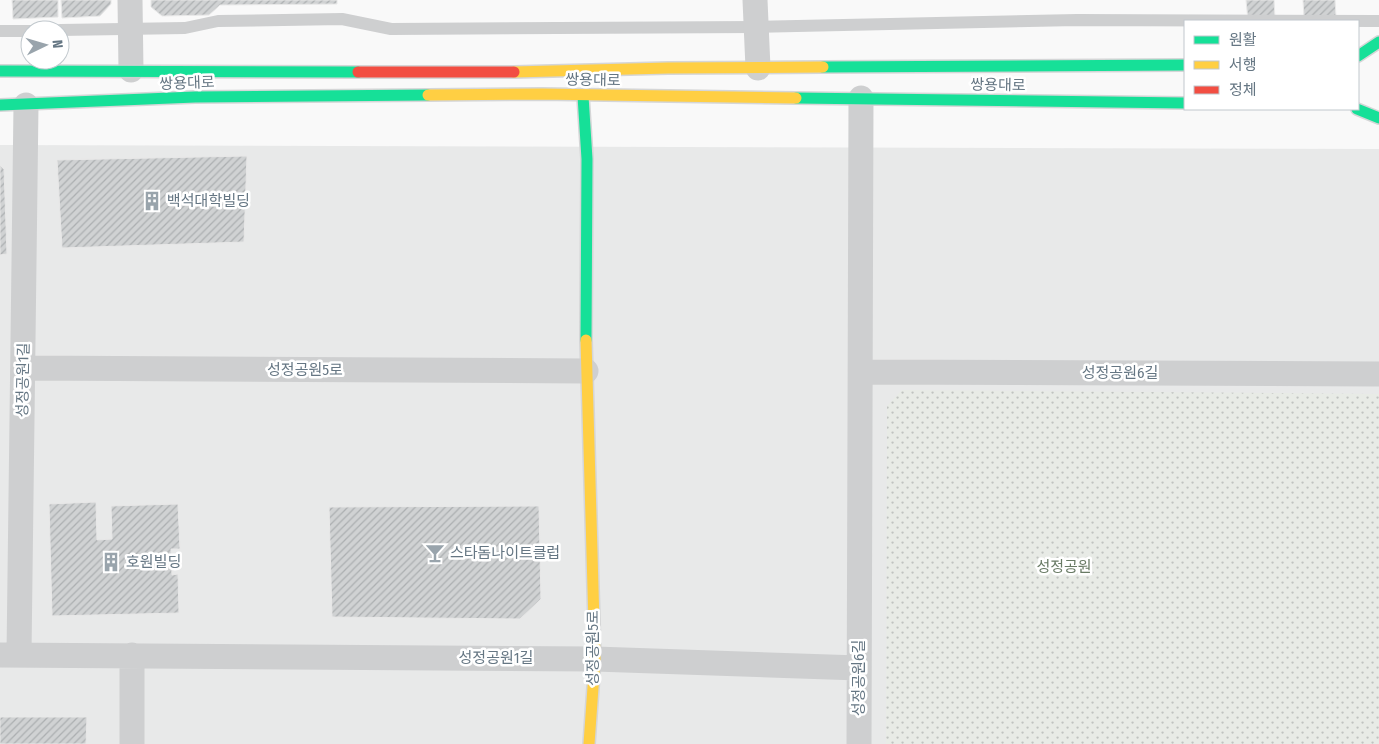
<svg xmlns="http://www.w3.org/2000/svg" width="1379" height="744" font-family="'Fira Sans Condensed','Noto Sans KR',sans-serif">
<style>
.built{fill:#e8e9e9}
.park{fill:url(#park-dots)}
.building{fill:url(#building-hatch);stroke:#e8e8e8}
.lines{fill:none;stroke-linecap:round;stroke-linejoin:round}
.fast-casing{stroke:#d5d6d7;stroke-width:14}
.slow-casing{stroke:#d5d6d7;stroke-width:14}
.jam-casing{stroke:#d5d6d7;stroke-width:14}
.lane{stroke:#cecfd0;stroke-width:12}
.street{stroke:#cecfd0;stroke-width:25}
.fast{stroke:#16e098;stroke-width:11}
.slow{stroke:#ffcf43;stroke-width:11}
.jam{stroke:#f24e42;stroke-width:11}
.labels{text-anchor:middle;stroke-width:5;stroke-linejoin:round;paint-order:stroke}
.street-label{font-size:15px;fill:#657683;stroke:#fff}
.poi-label{font-size:15px;fill:#657683;stroke:#fff;text-anchor:start}
.park-label{font-size:15px;fill:#687a64;stroke:#fff}
</style>
<defs>
<pattern id="park-dots" width="8" height="8" patternUnits="userSpaceOnUse" patternTransform="scale(1.25)"><rect width="8" height="8" fill="#e8ebe6"/><path d="M2 2h.1M6 6h.1" fill="none" stroke="#c0c3c0" stroke-width="1.8" stroke-linecap="round"/></pattern>
<pattern id="building-hatch" width="6" height="6" patternUnits="userSpaceOnUse" patternTransform="scale(1.25)"><rect width="6" height="6" fill="#d0d2d3"/><path d="M-1 1l2-2M0 6l6-6M5 7l2-2" fill="none" stroke="#acafb1"/></pattern>
</defs>
<rect width="100%" height="100%" fill="#f9f9f9"/>
<!-- built -->
<path class="built" d="M0,145l1379,4v595h-1379z"/>
<!-- park -->
<path class="park" d="M902,390l477,4v350h-493l1,-338z"/>
<!-- building -->
<path class="building" d="M12,0h46v17l-45,2z
M61,0h50v4l-11,12 -38,2z
M151,0h186v4l-117,1 -11,10 -47,1 -11,-9z
M1246,0h28l1,19 -27,2z
M1303,0h32l1,17 -32,1z
M247,156l-3,86 -182,6 -5,-88z
M0,165l4,4 3,85 -7,1z
M96,502l1,38 15,-1 -1,-33 67,-2 2,45h-9l1,26 6,-1 1,39 -127,3 -3,-112z
M539,506l2,93 -21,20 -188,-2 -3,-110z
M0,717h87l-1,27h-86z"/>
<g class="lines">
<defs>
<path id="fast" d="M1358,56l21,-14
M823,67l362,-2
M0,71l358,1
M583,96l4,63 -1,181
M796,98l389,5
M0,105l195,-8 233,-2
M1357,109l22,9"/>
<path id="slow" d="M514,72l154,-4 155,-1
M428,95l114,-1 254,4
M586,340l9,319 -6,85"/>
<path id="jam" d="M358,72h156"/>
</defs>
<!-- fast casing -->
<use href="#fast" class="fast-casing"/>
<!-- slow casing -->
<use href="#slow" class="slow-casing"/>
<!-- jam casing -->
<use href="#jam" class="jam-casing"/>
<!-- lane -->
<path class="lane" d="M60,30l125,-2 33,-7 124,-2 49,10 365,-2 321,-7 302,1
M0,31h30"/>
<!-- street -->
<path class="street" d="M130,0l1,70
M755,0l3,68
M23,368l563,3
M861,372l518,2
M19,654l7,-549
M0,655l595,4 264,9
M132,655v89
M859,744l2,-646"/>
<!-- fast -->
<use href="#fast" class="fast"/>
<!-- slow -->
<use href="#slow" class="slow"/>
<!-- jam -->
<use href="#jam" class="jam"/>
</g>
<!-- icons -->
<defs>
<symbol id="building-bare" viewBox="-9 -9 18 18"><path d="M-4-6H4V6H1V3H-1V6H-4ZM-2.5-4.3h1.7v1.8h-1.7ZM.8-4.3h1.7v1.8H.8ZM-2.5-1h1.7V.8h-1.7ZM.8-1h1.7V.8H.8Z" fill="#99a4ac" stroke="#fff" stroke-width="2.5" paint-order="stroke"/></symbol>
<symbol id="bar-bare" viewBox="-9 -9 18 18"><path d="M-6-5H6L.8 .8V4.5H3.5V6h-7V4.5H-.8V.8Z" fill="#99a4ac" stroke="#fff" stroke-width="2.5" paint-order="stroke"/></symbol>
</defs>
<g fill-rule="evenodd">
<use href="#building-bare" x="138" y="187" width="28" height="28"/>
<use href="#bar-bare" x="421" y="539" width="28" height="28"/>
<use href="#building-bare" x="97" y="548" width="28" height="28"/>
</g>
<g class="labels">
<!-- street labels -->
<g class="street-label">
<text transform="translate(593 80) rotate(1)" y="5">쌍용대로</text>
<text transform="translate(187 83) rotate(-2)" y="5">쌍용대로</text>
<text transform="translate(998 85) rotate(1)" y="5">쌍용대로</text>
<text x="305" y="375">성정공원5로</text>
<text x="1120" y="378">성정공원6길</text>
<text transform="translate(23 380) rotate(-89)" y="5">성정공원1길</text>
<text transform="translate(593 648) rotate(-90)" y="5">성정공원5로</text>
<text x="496" y="663">성정공원1길</text>
<text transform="translate(859 678) rotate(-90)" y="5">성정공원6길</text>
</g>
<!-- poi labels -->
<g class="poi-label">
<text x="167" y="206">백석대학빌딩</text>
<text x="450" y="558">스타돔나이트클럽</text>
<text x="126" y="567">호원빌딩</text>
</g>
<!-- park labels -->
<g class="park-label">
<text x="1064" y="572">성정공원</text>
</g>
</g>
<!-- legend -->
<rect x="1184" y="20" width="175" height="90" fill="#ffffff" stroke="#c1c8cd"/>
<rect x="1194" y="36" width="25" height="8" fill="#16e098" stroke="#c1c8cd"/>
<text x="1229" y="45" font-size="15" fill="#657683">원활</text>
<rect x="1194" y="61" width="25" height="8" fill="#ffcf43" stroke="#c1c8cd"/>
<text x="1229" y="70" font-size="15" fill="#657683">서행</text>
<rect x="1194" y="86" width="25" height="8" fill="#f24e42" stroke="#c1c8cd"/>
<text x="1229" y="95" font-size="15" fill="#657683">정체</text>
<!-- north arrow -->
<g transform="translate(45 45) rotate(85)"><circle r="24" fill="#ffffff" stroke="#c1c8cd"/>
<path d="M0-4L9 19L0 12L-9 19Z" fill="#99a4ac"/>
<text y="-8" font-size="14" font-weight="bold" text-anchor="middle" fill="#657683">N</text>
</g>
</svg>
